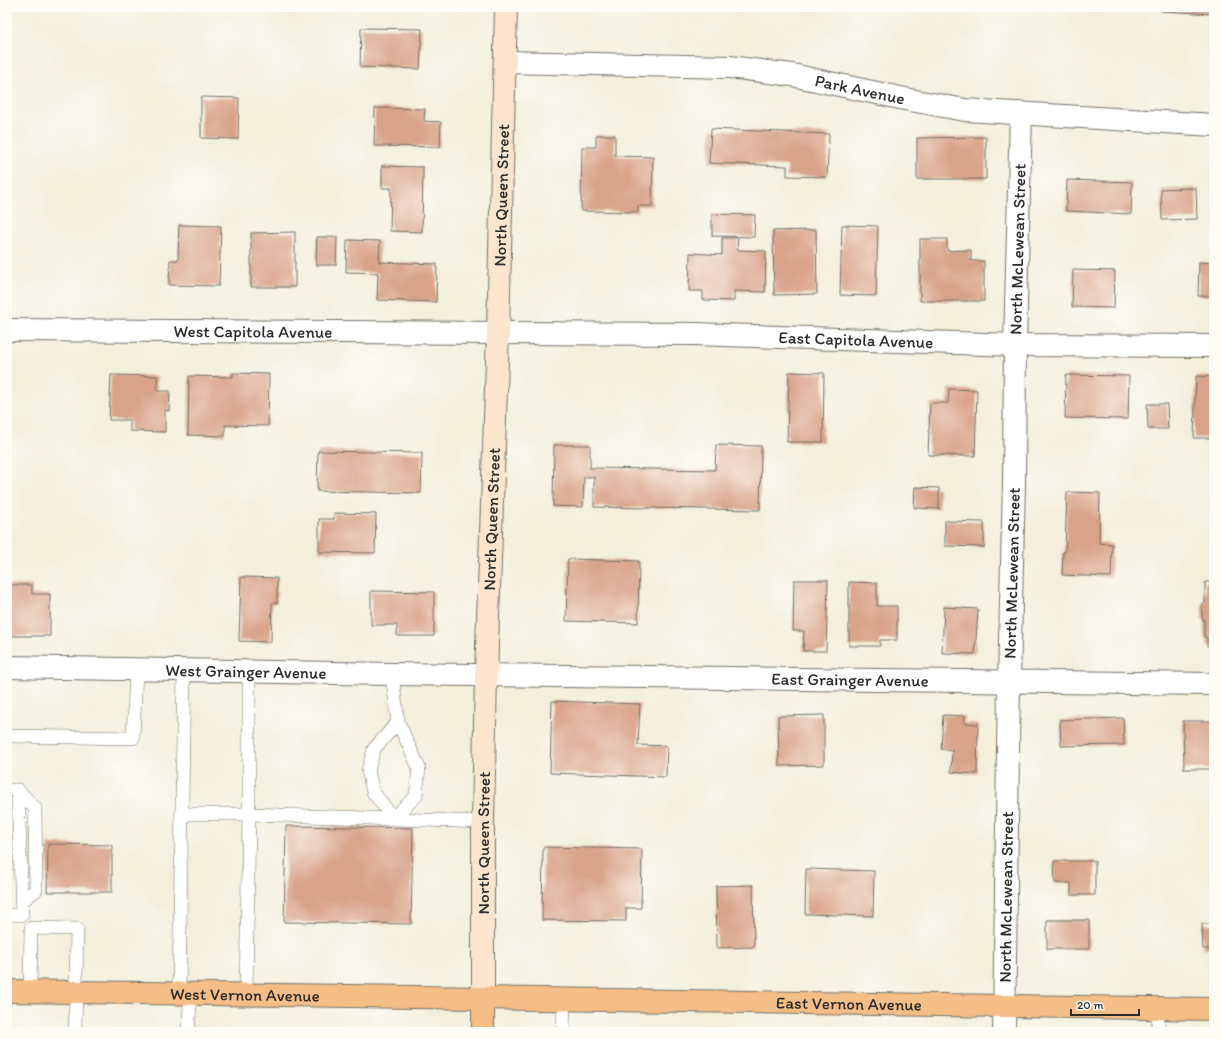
<svg xmlns="http://www.w3.org/2000/svg" width="1221" height="1039" font-family="Itim,sans-serif">
<style>
.building{fill:#d9a389}
.lines{fill:none;stroke-linecap:round;stroke-linejoin:round}
.service-casing{stroke:#717069;stroke-width:14}
.minor-casing{stroke:#717069;stroke-width:24}
.secondary-casing{stroke:#717069;stroke-width:24}
.primary-casing{stroke:#717069;stroke-width:24}
.service{stroke:#fff;stroke-width:13}
.minor{stroke:#fff;stroke-width:22}
.secondary{stroke:#fbe5cf;stroke-width:22}
.primary{stroke:#f6be87;stroke-width:22}
.labels{text-anchor:middle;stroke-width:3.5;stroke-linejoin:round;paint-order:stroke}
.street-label{font-size:17px;fill:#2b2b2b;stroke:#fdfcf7}
</style>
<rect width="100%" height="100%" fill="#fdfcf7"/>
<filter id="ink" filterUnits="userSpaceOnUse"><feTurbulence type="fractalNoise" baseFrequency=".025" numOctaves="2"/><feDisplacementMap in="SourceGraphic" scale="8" xChannelSelector="R" yChannelSelector="G"/><feConvolveMatrix kernelMatrix="1 2 1 2 8 2 1 2 1" color-interpolation-filters="sRGB"/></filter>
<filter id="wash" filterUnits="userSpaceOnUse"><feTurbulence type="fractalNoise" baseFrequency=".012" numOctaves="4" result="noise"/><feDisplacementMap in="SourceGraphic" scale="16" xChannelSelector="R" yChannelSelector="G"/><feGaussianBlur stdDeviation="0.9" result="paint"/><feColorMatrix in="noise" values="0 0 0 0 0 0 0 0 0 0 0 0 0 0 0 0 0 1.4 0 .05"/><feComposite in="paint" operator="in"/></filter>
<g filter="url(#wash)">
<rect width="100%" height="100%" fill="#f3efdb"/>
<g id="blocks">
<!-- building -->
<path class="building" d="M1161,7h53v7l-53,-3z
M361,28l61,1 -2,40 -60,-2z
M201,97l38,1 -1,41 -37,-1z
M375,108l50,1 -1,12 17,1 -1,25 -66,-1z
M711,129l118,5 -2,43 -40,-1v-10l-78,-3z
M596,135h19v21l38,1 -1,49h-14v6l-57,-1 1,-64h14z
M986,137v42h-69v-41z
M382,166l41,1 -1,65 -32,-1 1,-43h-9z
M1067,180l65,2 -1,32 -65,-3z
M1196,188l1,31 -35,1 -1,-31z
M712,214l43,1 -1,22 -42,-1z
M179,225l42,1 -2,60 -50,-1 1,-25h8z
M842,225l36,1 -2,70 -36,-1z
M816,230l1,64 -43,1 -1,-64z
M295,232v55h-44v-54z
M317,237h20l-1,28h-20z
M722,238h16l-1,12 29,1 -1,41 -31,-1v10l-31,-1v-9h-14l1,-38 32,2z
M920,239h27v12l24,-1v11h13v40h-64z
M347,240l33,1 -1,21 58,2 -1,38 -59,-2 1,-27 -32,-1z
M1199,262l15,1v33h-16z
M1073,270l42,1 -1,37 -42,-1z
M789,372l35,1 -1,69h-36z
M233,373l36,1 -1,52 -43,-1v11l-37,-1 1,-59 44,1z
M111,375l46,1v15h13l-1,20 -4,-1v22l-35,-1v-11h-21z
M1066,375l63,1 -1,43 -63,-1z
M1196,376l18,1v61h-20z
M949,389l28,1 -2,66 -47,-1 2,-52h18z
M1147,404h20l1,25h-20z
M554,445h36v23l125,2 1,-25 45,1 -1,64 -166,-3v-30h-10l-1,30 -30,-1z
M318,451l104,2 -1,40 -104,-2z
M915,487l24,1v21l-25,-1z
M1067,492l33,1 -1,50 13,1 -1,33 -49,-2 1,-23h2z
M334,513l42,1 -1,39 -56,-1v-33h15z
M945,521l39,1v25l-39,-1z
M568,559l71,2 -1,62 -72,-2z
M241,577l36,1v25h-5l-1,39 -32,-1z
M794,580h34l-2,71h-23l1,-20h-11z
M849,582l28,1v23h20v34h-17v6h-31z
M1205,582h9v64h-7v-8l-3,-1v-18h-2v-16h3z
M7,585h25v9h18v42h-43z
M371,591l63,1v44h-37v-11h-26z
M944,607l34,2 -3,45 -33,-1z
M552,701l88,3 -2,41 29,1 -1,31 -116,-4z
M824,715v50l-45,1 -1,-50z
M943,715l22,1 -1,7 14,1 -1,50 -26,-2 1,-22 -11,-1z
M1123,718l1,27 -63,1 -1,-26z
M1183,721h31l-2,48h-28z
M286,826l127,2 -2,96 -127,-2z
M48,844l64,1v47h-65z
M543,847l99,2 -1,59h-15v13l-84,-1z
M1054,861h41v34h-24v-12h-16z
M806,869l68,2 -1,45 -68,-2z
M753,885l1,62 -37,1 -1,-62z
M1047,920h42v29h-42z
M1202,924h12v25h-11z"/>
</g>
</g>
<g filter="url(#ink)">
<use href="#blocks" fill-opacity="0" stroke="#717069" stroke-width="1"/>
<g class="lines">
<defs>
<path id="service" d="M392,674l6,48 21,46 -3,28 -23,22
M12,736l121,2 3,-69
M7,790h11l4,125h-15
M18,790l17,18 1,82 -15,12
M182,814h67l234,8
M393,818l-20,-26 -5,-21 6,-22 24,-27
M30,991l1,-63 46,1 -2,103
M179,994l5,-324
M246,995l3,-181v-143
M188,1032l3,-38
M563,1032l1,-32
M1158,1032v-24"/>
<g id="minor">
<path id="s1" d="M505,62l225,5 62,8 113,24 60,11 249,15"/>
<path id="s2" d="M7,330l687,4 321,11 199,1"/>
<path id="s3" d="M7,667l385,7 822,10"/>
<path id="s4" d="M1004,1032l5,-351 5,-198 1,-138 6,-232"/>
</g>
<g id="secondary">
<path id="s5" d="M483,999v-177l3,-147 12,-342 8,-326"/>
</g>
<g id="primary">
<path id="s6" d="M7,991l1207,18"/>
<path d="M483,1032v-33"/>
</g>
</defs>
<!-- service casing -->
<use href="#service" class="service-casing"/>
<!-- minor casing -->
<use href="#minor" class="minor-casing"/>
<!-- secondary casing -->
<use href="#secondary" class="secondary-casing"/>
<!-- primary casing -->
<use href="#primary" class="primary-casing"/>
<!-- service -->
<use href="#service" class="service"/>
<!-- minor -->
<use href="#minor" class="minor"/>
<!-- secondary -->
<use href="#secondary" class="secondary"/>
<!-- primary -->
<use href="#primary" class="primary"/>
</g>
</g>
<g class="labels">
<!-- street labels -->
<g class="street-label">
<text dy="6" stroke="none"><textPath href="#s1" startOffset="357">Park Avenue</textPath></text>
<text dy="6" stroke="none"><textPath href="#s5" startOffset="804">North Queen Street</textPath></text>
<text dy="6" stroke="none"><textPath href="#s4" startOffset="783">North McLewean Street</textPath></text>
<text dy="6" stroke="none"><textPath href="#s2" startOffset="246">West Capitola Avenue</textPath></text>
<text dy="6" stroke="none"><textPath href="#s2" startOffset="849">East Capitola Avenue</textPath></text>
<text dy="6" stroke="none"><textPath href="#s5" startOffset="480">North Queen Street</textPath></text>
<text dy="6" stroke="none"><textPath href="#s4" startOffset="459">North McLewean Street</textPath></text>
<text dy="6" stroke="none"><textPath href="#s3" startOffset="239">West Grainger Avenue</textPath></text>
<text dy="6" stroke="none"><textPath href="#s3" startOffset="843">East Grainger Avenue</textPath></text>
<text dy="6" stroke="none"><textPath href="#s5" startOffset="156">North Queen Street</textPath></text>
<text dy="6" stroke="none"><textPath href="#s4" startOffset="135">North McLewean Street</textPath></text>
<text dy="6" stroke="none"><textPath href="#s6" startOffset="238">West Vernon Avenue</textPath></text>
<text dy="6" stroke="none"><textPath href="#s6" startOffset="842">East Vernon Avenue</textPath></text>
</g>
</g>
<!-- margin -->
<rect width="1221" height="1039" fill="none" stroke="#fdfcf7" stroke-width="24"/>
<!-- scale -->
<path d="M1071 1009v6h68v-6" fill="none" stroke="#2b2b2b" stroke-width="2"/>
<text x="1077" y="1009" font-size="12" fill="#2b2b2b" stroke="#fdfcf7" stroke-width="3" paint-order="stroke">20 m</text>
</svg>
